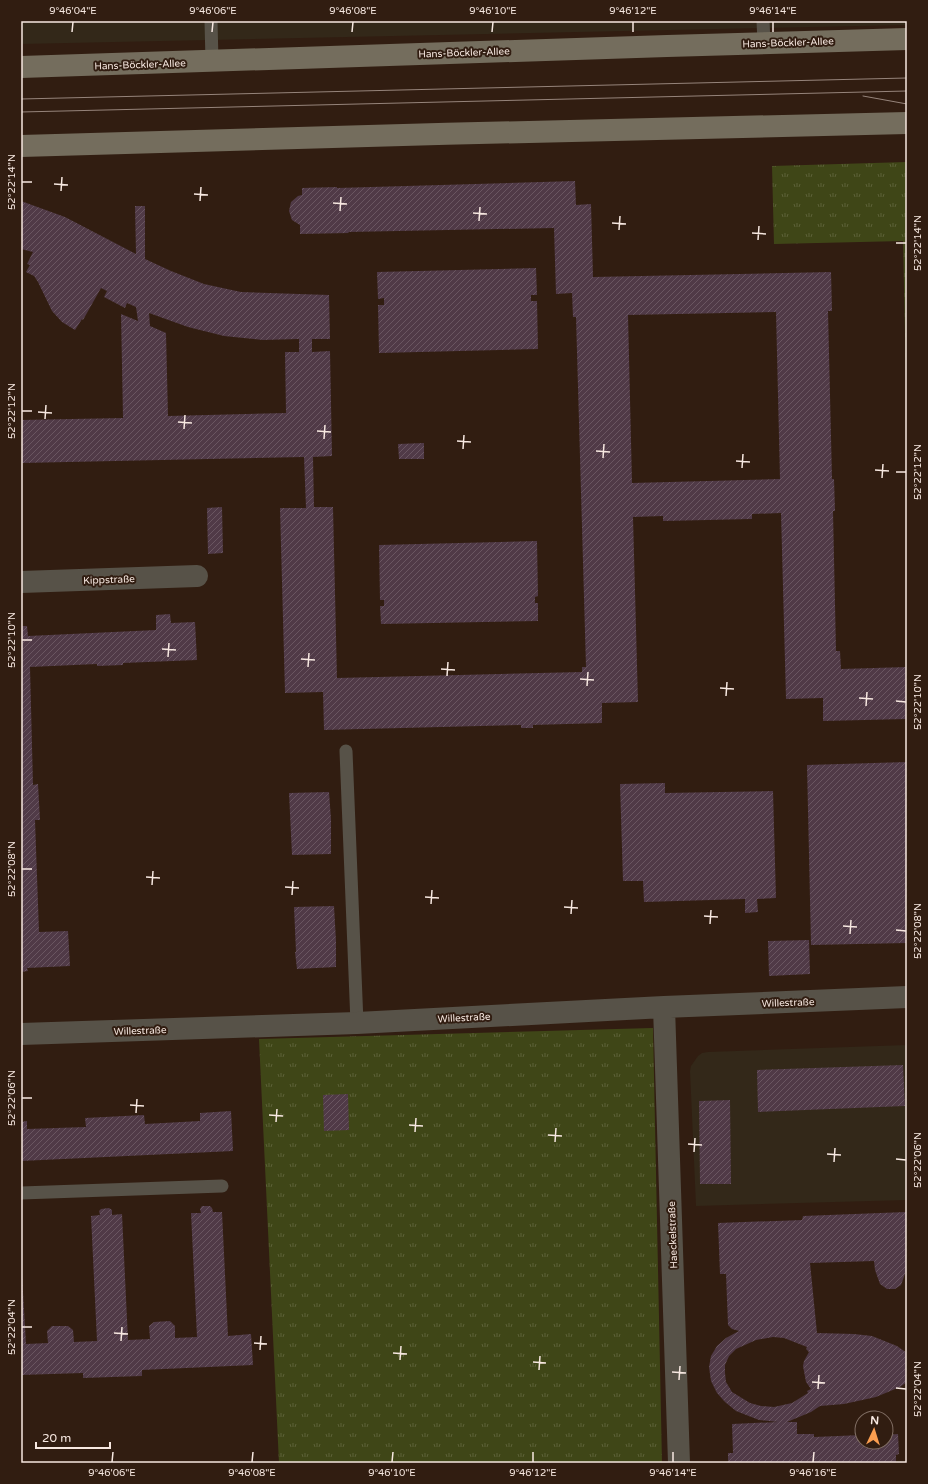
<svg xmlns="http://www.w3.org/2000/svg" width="928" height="1484" font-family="'Varela Round',sans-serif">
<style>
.commercial{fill:#332819}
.grass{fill:url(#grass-tufts)}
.building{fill:url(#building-hatch);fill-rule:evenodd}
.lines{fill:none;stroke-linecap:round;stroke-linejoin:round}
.service{stroke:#575248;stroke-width:13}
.minor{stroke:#575248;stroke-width:22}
.secondary{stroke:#746d5d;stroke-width:22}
.tram{stroke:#96847b;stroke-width:1}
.ticks{fill:none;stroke:#f7e8e1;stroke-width:1.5}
.labels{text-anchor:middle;stroke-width:4;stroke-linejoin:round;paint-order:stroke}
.street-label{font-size:10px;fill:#f7e8e1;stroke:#311d11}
.neatline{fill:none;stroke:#f7e8e1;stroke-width:1.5}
.ticks-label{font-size:10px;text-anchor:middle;fill:#f7e8e1}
</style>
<defs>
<pattern id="grass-tufts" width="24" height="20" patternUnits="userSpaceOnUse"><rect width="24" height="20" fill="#3f4617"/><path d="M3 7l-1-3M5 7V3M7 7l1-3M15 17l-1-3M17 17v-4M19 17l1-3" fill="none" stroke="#5c6138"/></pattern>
<pattern id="building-hatch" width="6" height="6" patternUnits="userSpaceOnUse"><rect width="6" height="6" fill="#503a47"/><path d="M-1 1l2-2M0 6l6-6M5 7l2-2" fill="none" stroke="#6a5661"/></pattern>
</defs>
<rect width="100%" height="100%" fill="#311d11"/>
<!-- commercial -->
<path class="commercial" d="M21,21h886v4l-886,19z
M907,1045v155l-211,6 -6,-135 1,-5 7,-10 4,-3 6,-1z"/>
<!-- grass -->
<path class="grass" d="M907,162v264l-4,-185 -129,3 -2,-78z
M653,1028l9,435h-383l-20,-424z"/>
<!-- building -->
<path class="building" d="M575,181l1,24 15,-1 2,73 238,-5 1,39h-4l4,168h2l1,32h-2l3,140h4l1,18 66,-2v52l-84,2v-23l-37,1 -5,-186 -29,1v5l-89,2v-5l-30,1 5,185 -36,1v20l-69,2v3h-12v-3l-197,5 -1,-38 -38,1 -5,-185h26l-2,-51 -283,6v-43l102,-2 -2,-104 17,7 -2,-14 -9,-4 -2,5 -21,-11 3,-6 -6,-3 -18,32 -1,-1 -7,11 -13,-8 -10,-11 -14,-29 -4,-6 -8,-4 4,-7 -3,-1 6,-12 -12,-3v-48l44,16 71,37 -1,-48h10v53l26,12 33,13 37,8 88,3 1,44h-18v13l18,-1 2,105 -19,1 1,50h19l4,171 245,-6v-5h4l-10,-350h-3l-1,-24 -16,1 -2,-66 -206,4 1,1 -49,1v-9l-8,-5 -3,-9 2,-9 7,-6 4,-1v-7l35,-1v1zM776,312l4,167 -148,4 -4,-168zM149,313l39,14 36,9 39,4 36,-1v13h-14l1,61 -118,3 -2,-83 -16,-7z
M536,268l1,27h-6v6h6l1,48 -159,4 -1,-48h6v-7l-6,1 -1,-27z
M424,443v16h-25l-1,-15z
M222,507l1,46 -15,1 -1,-46z
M537,541l1,55 -3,1v6h3v18l-157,3 -1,-18h4v-6h-4l-1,-55z
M170,614l1,9 24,-1 2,38 -74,3v2l-26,1v-2l-67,3 3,118 5,-1 2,36h-5l4,112 29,-1 2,35 -43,2 1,3 -7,1v-346h6l1,10 128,-6v-15z
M907,762v181l-96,2 -4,-180z
M665,783v10l108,-2 3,107 -19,1 1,13 -13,1v-14l-101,3 -1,-21h-20l-3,-97z
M329,792l2,27v35l-39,1 -3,-62z
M334,906l2,35v26l-39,2 -2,-17h1l-2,-45z
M809,940l1,34 -41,2 -1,-35z
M903,1065l2,41 -147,6 -1,-42z
M348,1094l1,36 -25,1 -1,-36z
M730,1100l1,84h-31l-1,-83z
M231,1111l2,40 -212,10v-39l6,-1v8l59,-2 -1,-9 59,-3 1,9 55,-3v-8z
M202,1206h8l2,2 1,4h9l6,124 23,-2 2,31 -111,5v6l-59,2v-5l-62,2v-100h1l4,69 22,-1 -1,-12 5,-5h16l5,4 1,12 23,-1 -6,-125 9,-1 -1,-4 2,-2 8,-1 3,2v5l10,-1 6,126 22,-1 -1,-13 5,-4 16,-1 5,5v12l22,-1 -6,-124h10l-1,-4z
M906,1212v59l-5,14 -6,4h-8l-7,-5 -5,-14 -1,-9 -64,2 7,70 37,1 18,2 25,10 10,7v29l-7,5 -24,10 -32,7 -24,2 -9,6 -24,10h10v12h17v3l48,-2v7h24v-7l12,-1 1,20 -3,1v8h-168v-10h5l-1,-29 46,-2 -19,-2 -23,-9 -11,-9 -8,-9 -6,-12 -2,-14 2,-11 6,-10 9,-8 13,-7 -7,-2 -4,-4 -2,-51h-6l-2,-51 84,-3 1,-4zM773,1337l11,1 23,9 -1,2 3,3 -5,9 -1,5 3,16 5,7 -4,2 1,2 -16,10 -18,4 -13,-1 -11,-3 -18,-11 -6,-10 -1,-9v-8l4,-9 7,-7 20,-9z"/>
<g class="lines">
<!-- service -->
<path class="service" d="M211,21l1,40
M763,21l1,22
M346,751l11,272
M21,1193l201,-7"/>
<!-- minor -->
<path class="minor" d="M21,582l176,-6
M664,1007l15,456
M21,1034l336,-11 307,-16 243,-10"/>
<!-- secondary -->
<path class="secondary" d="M21,67l646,-21 240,-7
M21,146c295,-8 591,-18 886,-23"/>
<!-- tram -->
<path class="tram" d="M863,96l44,8
M21,99l886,-21
M21,112l886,-21"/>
</g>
<!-- ticks -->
<path class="ticks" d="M72,32l1,-10M212,32l1,-10M352,32l1,-10M492,32l1,-10M633,32v-10M773,32v-10M22,182h10M54,184l14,1M61,191l1,-14M194,194l14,1M200,201l1,-14M333,203l14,1M340,211l1,-14M473,213l14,1M479,221l1,-14M612,223l14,1M619,230l1,-14M752,233l14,1M758,240l1,-14M896,243h10M22,411h10M38,412l14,1M45,419l1,-14M178,422l14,1M184,429l1,-14M317,431l14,1M324,439l1,-14M457,441l14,1M463,449l1,-14M596,451l14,1M603,458l1,-14M736,461l14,1M742,468l1,-14M875,470l14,1M896,472h10M882,478l1,-14M22,640h10M162,649l14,1M168,657l1,-14M301,659l14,1M308,667l1,-14M441,669l14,1M447,676l1,-14M580,679l14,1M587,686l1,-14M720,688l14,1M726,696l1,-14M859,698l14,1M896,701l10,1M866,706l1,-14M22,869h10M146,877l14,1M152,885l1,-14M285,887l14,1M292,895l1,-14M425,897l14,1M431,904l1,-14M564,907l14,1M571,914l1,-14M704,916l14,1M710,924l1,-14M843,926l14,1M896,930l10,1M850,934l1,-14M22,1098h10M130,1105l14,1M136,1113l1,-14M269,1115l14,1M276,1122l1,-13M409,1125l14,1M415,1132l1,-14M548,1135l14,1M555,1142l1,-14M688,1144l14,1M694,1152l1,-14M827,1154l14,1M896,1159l10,1M834,1162l1,-14M22,1327h10M114,1333l14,1M121,1341l1,-14M254,1343l13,1M260,1350l1,-14M393,1353l14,1M400,1360l1,-14M533,1362l13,1M539,1370l1,-14M672,1372l14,1M679,1380l1,-14M812,1382l13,1M896,1388l10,1M818,1389l1,-14M112,1462l1,-10M252,1462l1,-10M392,1462l1,-10M533,1462v-10M673,1462v-10M813,1462l1,-10"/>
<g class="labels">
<!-- street labels -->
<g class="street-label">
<text transform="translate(788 42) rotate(-2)" y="4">Hans-Böckler-Allee</text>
<text transform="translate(464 52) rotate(-2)" y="4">Hans-Böckler-Allee</text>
<text transform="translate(140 64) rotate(-2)" y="4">Hans-Böckler-Allee</text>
<text transform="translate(109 579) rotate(-2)" y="4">Kippstraße</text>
<text transform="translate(788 1002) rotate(-2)" y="4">Willestraße</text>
<text transform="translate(464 1017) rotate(-3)" y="4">Willestraße</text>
<text transform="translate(140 1030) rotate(-2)" y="4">Willestraße</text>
<text transform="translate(672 1235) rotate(-92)" y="4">Haeckelstraße</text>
</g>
</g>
<!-- border -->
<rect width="928" height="1484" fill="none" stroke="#311d11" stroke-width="44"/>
<!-- north arrow -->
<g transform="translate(874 1430) rotate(4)"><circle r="19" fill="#311d11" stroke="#806e64"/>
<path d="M0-3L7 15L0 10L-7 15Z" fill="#fb9e50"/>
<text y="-6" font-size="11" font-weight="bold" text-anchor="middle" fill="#f7e8e1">N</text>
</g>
<!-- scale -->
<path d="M36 1442v6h74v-6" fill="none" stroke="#f7e8e1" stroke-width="2"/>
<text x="42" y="1442" font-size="12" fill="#f7e8e1" stroke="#311d11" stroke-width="3" paint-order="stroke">20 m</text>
<rect x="22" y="22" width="884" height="1440" class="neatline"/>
<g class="ticks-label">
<text x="73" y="14">9°46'04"E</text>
<text x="213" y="14">9°46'06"E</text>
<text x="353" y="14">9°46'08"E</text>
<text x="493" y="14">9°46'10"E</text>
<text x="633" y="14">9°46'12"E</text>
<text x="773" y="14">9°46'14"E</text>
<text transform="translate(11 182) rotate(-90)" y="4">52°22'14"N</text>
<text transform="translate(917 243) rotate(-90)" y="4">52°22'14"N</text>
<text transform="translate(11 411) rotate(-90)" y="4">52°22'12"N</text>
<text transform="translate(917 472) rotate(-90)" y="4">52°22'12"N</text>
<text transform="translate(11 640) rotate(-90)" y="4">52°22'10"N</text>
<text transform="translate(917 702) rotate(-90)" y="4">52°22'10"N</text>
<text transform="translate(11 869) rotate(-90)" y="4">52°22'08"N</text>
<text transform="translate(917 931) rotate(-90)" y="4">52°22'08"N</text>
<text transform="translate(11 1098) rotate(-90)" y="4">52°22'06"N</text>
<text transform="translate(917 1160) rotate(-90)" y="4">52°22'06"N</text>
<text transform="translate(11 1327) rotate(-90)" y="4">52°22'04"N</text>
<text transform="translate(917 1389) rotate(-90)" y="4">52°22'04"N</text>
<text x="112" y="1476">9°46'06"E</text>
<text x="252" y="1476">9°46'08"E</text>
<text x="392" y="1476">9°46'10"E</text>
<text x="533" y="1476">9°46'12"E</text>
<text x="673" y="1476">9°46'14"E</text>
<text x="813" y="1476">9°46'16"E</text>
</g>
</svg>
